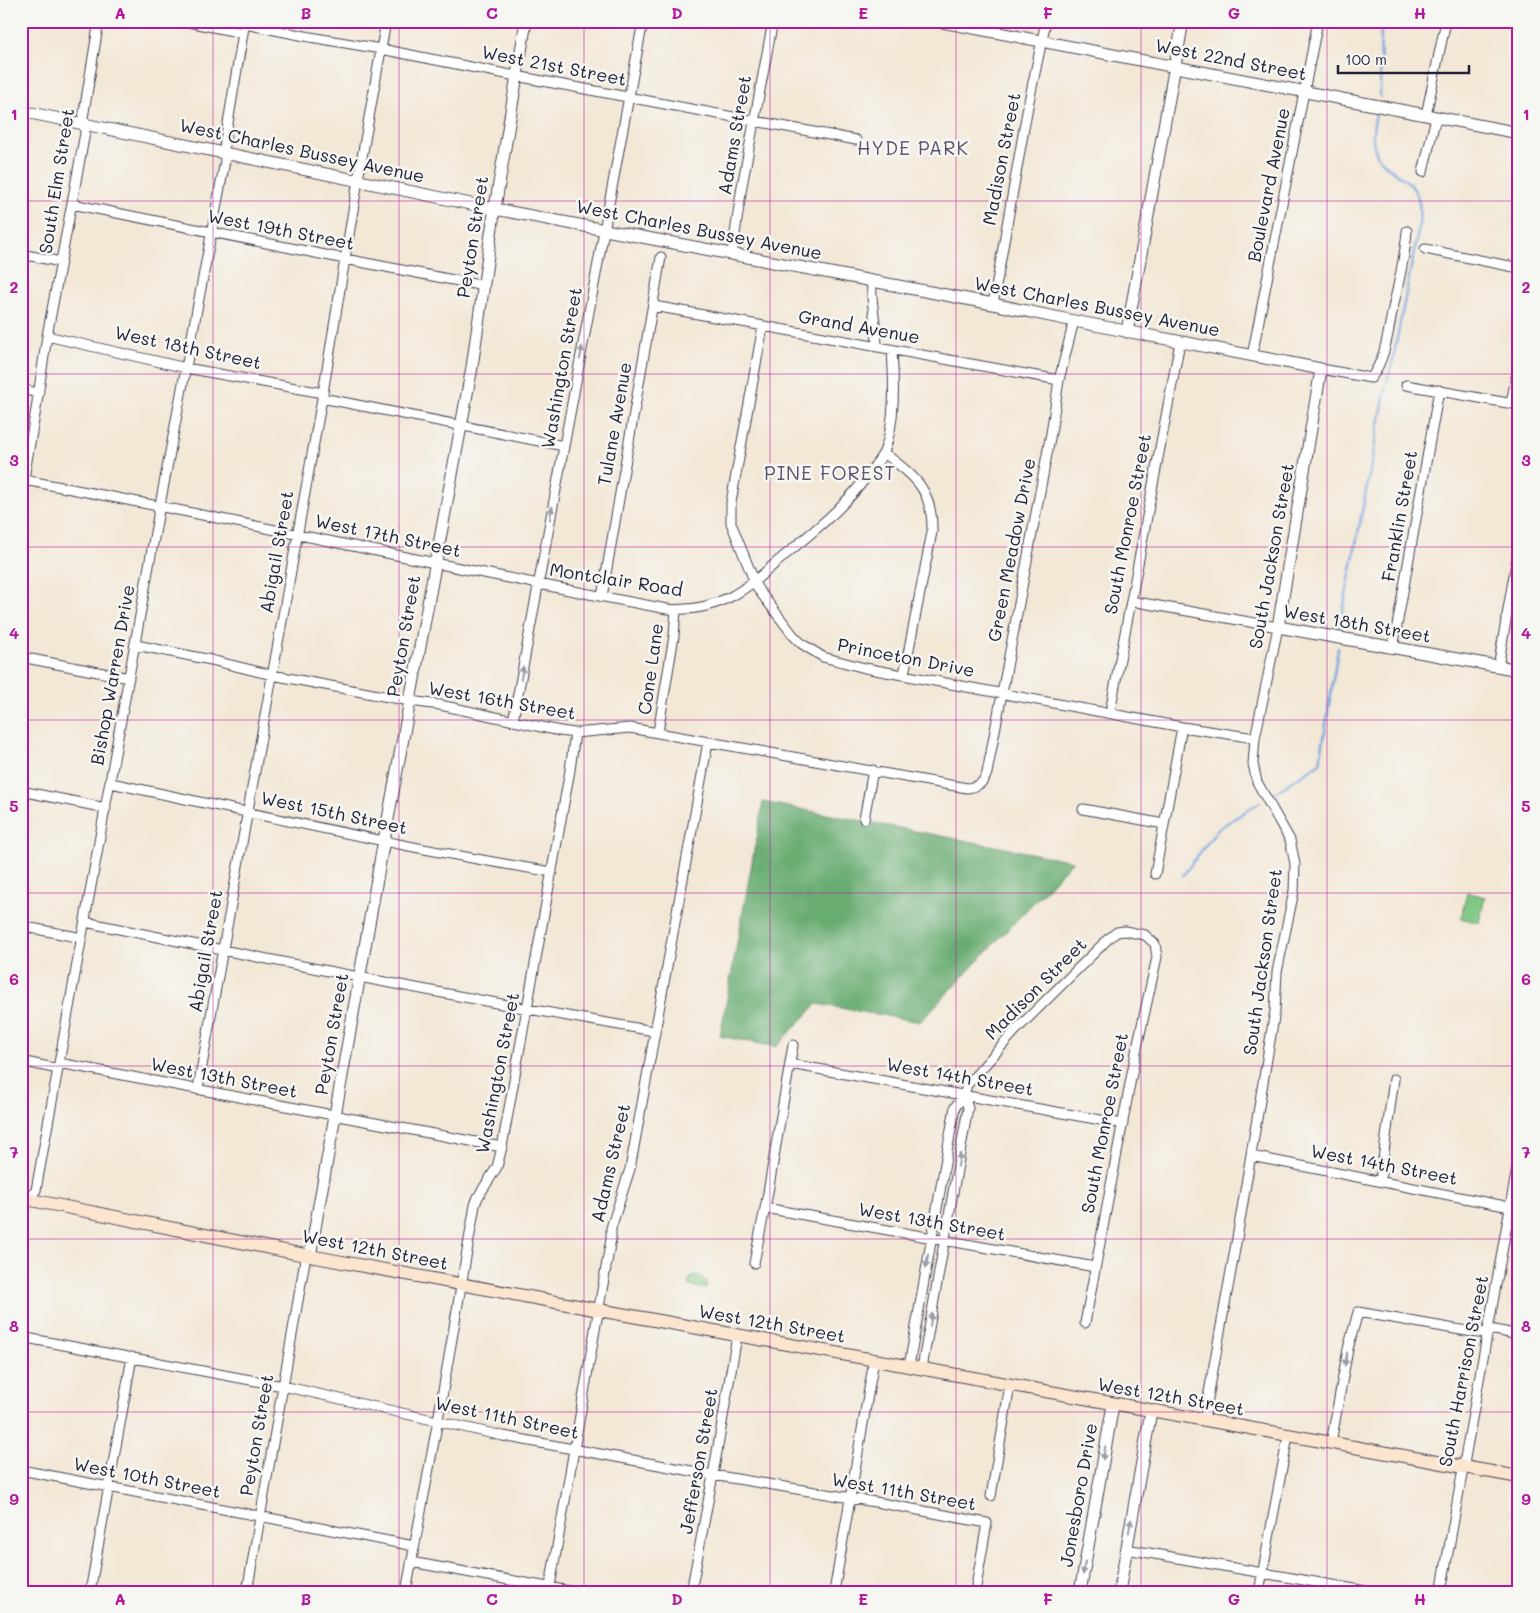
<svg xmlns="http://www.w3.org/2000/svg" width="1540" height="1613" font-family="Mali,sans-serif">
<style>
.green{fill:#80c783;stroke:#51745f}
.forest{fill:#68ac71;stroke:#456756}
.lines{fill:none;stroke-linecap:round;stroke-linejoin:round}
.stream{stroke:#74a5df;stroke-width:2.5}
.minor-casing{stroke:#414052;stroke-width:11}
.tertiary-casing{stroke:#414052;stroke-width:13}
.secondary-casing{stroke:#414052;stroke-width:14}
.minor{stroke:#fff;stroke-width:9}
.tertiary{stroke:#fff;stroke-width:11}
.secondary{stroke:#fce5cf;stroke-width:12}
.oneway{fill:#9c9ca7}
.grid{fill:none;stroke:#b5179e;stroke-width:1;stroke-opacity:0.55}
.labels{text-anchor:middle;stroke-width:5;stroke-linejoin:round;paint-order:stroke}
.street-label{font-size:18px;fill:#22223b;stroke:#f6f6f2}
.neighbourhood-label{font-size:19px;letter-spacing:1px;fill:#61526e;stroke:#f6f6f2}
.neatline{fill:none;stroke:#b5179e;stroke-width:2}
.grid-label{font-size:16px;text-anchor:middle;font-weight:bold;fill:#b5179e}
</style>
<rect width="100%" height="100%" fill="#f6f6f2"/>
<filter id="ink" filterUnits="userSpaceOnUse"><feTurbulence type="fractalNoise" baseFrequency=".02" numOctaves="2"/><feDisplacementMap in="SourceGraphic" scale="10" xChannelSelector="R" yChannelSelector="G"/><feConvolveMatrix kernelMatrix="1 2 1 2 8 2 1 2 1" color-interpolation-filters="sRGB"/></filter>
<filter id="wash" filterUnits="userSpaceOnUse"><feTurbulence type="fractalNoise" baseFrequency=".0096" numOctaves="4" result="noise"/><feDisplacementMap in="SourceGraphic" scale="20" xChannelSelector="R" yChannelSelector="G"/><feGaussianBlur stdDeviation="1.12" result="paint"/><feColorMatrix in="noise" values="0 0 0 0 0 0 0 0 0 0 0 0 0 0 0 0 0 1.4 0 .05"/><feComposite in="paint" operator="in"/></filter>
<g filter="url(#wash)">
<rect width="100%" height="100%" fill="#f3e7d5"/>
<!-- green -->
<path class="green" d="M1467,892l18,5 -6,26 -18,-5z
M695,1275l5,1 7,6 -1,7 -17,-3v-7z"/>
<!-- forest -->
<path class="forest" d="M763,802l310,59 -153,161 -103,-18 -41,43 -56,-11z"/>
<g class="lines">
<!-- stream -->
<path class="stream" d="M1380,97l1,-76
M1376,114c-4,17 -7,37 9,50 4,5 10,8 15,12 7,5 12,9 16,17 5,9 4,24 3,34l-27,137 -5,18
M1339,632l47,-245
M1273,794l47,-31 18,-115
M1183,875l35,-46 42,-27"/>
</g>
</g>
<g filter="url(#ink)">
<g class="lines">
<defs>
<path id="minor" d="M183,21l60,12
M245,24l65,13 71,12 135,27 340,64
M1426,115l20,-94
M1423,172l13,-55
M72,204l273,55 139,27
M1425,249l94,19
M21,254l40,8
M732,254l10,-68 31,-165
M872,281c-2,22 5,43 5,66
M993,304l35,-198 18,-85
M654,306l405,74
M763,326l-32,176v21l26,65 36,47 9,9 21,13 42,11 317,59 73,11
M47,336l139,32 137,25
M1252,356l66,-335
M1321,369l50,9c15,-20 17,-46 22,-70 6,-26 12,-51 14,-77
M1406,385l113,20
M21,388l18,6
M322,398l242,48
M1511,403l8,-40
M884,453c31,24 49,36 48,79l-28,142
M24,480c215,40 428,89 643,129 21,2 43,-2 63,-12 20,-10 37,-27 54,-41 32,-27 63,-51 87,-85 4,-6 10,-13 13,-19 12,-31 10,-70 8,-102
M21,495l15,-86 11,-73 38,-203 -2,-15 16,-97
M602,597l59,-340
M1131,601l147,26 -23,111 -2,26 4,18 33,58 5,24 -1,27 -17,81 -2,39 -38,227 -33,182
M136,645l75,15 61,15 138,26 30,4 120,26 15,2 55,-5 337,60c11,-1 17,-5 20,-15l64,-340 8,-53 15,-59
M1393,648l46,-258
M21,657l108,21
M1498,667l21,-121
M1110,712l70,-370
M513,721l130,-700
M658,732l16,-96 2,-26
M111,783c146,31 293,65 441,89
M21,791l85,17
M1083,809l81,15
M864,819l9,-49
M1155,874l27,-147
M85,922c189,39 379,77 569,109
M21,926l61,12
M21,1061l37,8
M59,1063l443,84
M790,1064l333,60
M198,1088l125,-695 35,-213 28,-159
M1251,1156l259,51
M1380,1181l14,-102
M765,1208l330,59
M21,1216l5,-13 10,-13 124,-685 65,-344 -1,-14 21,-126
M754,1263l13,-65 26,-153
M21,1337l262,49 220,50 210,39 168,28 106,20 -12,69
M909,1366l46,-259 9,-12 3,-10 48,-54 93,-92 9,-7 8,-1 20,4 10,9 2,13 -21,95 -51,271
M922,1368l46,-260 -4,-13
M1331,1443l17,-94 10,-37 120,21 17,-3 24,5
M21,1470l393,76
M991,1496l19,-111
M1126,1549l246,43
M411,1562l164,30
M90,1592l42,-235
M247,1592l59,-337
M406,1592l32,-172 37,-215 3,-8 19,-30 5,-20 68,-377 5,-37
M549,1592l62,-353v-11l19,-59 78,-427
M691,1592l22,-117 24,-139
M834,1592l40,-232
M1259,1592l29,-156
M1441,1592l78,-435"/>
<path id="tertiary" d="M937,21l582,112
M21,111l474,98 498,95 81,17 247,48 -43,258 241,43
M1127,332l56,-311
M310,1256l70,-394 92,-495 21,-147 33,-199
M1080,1592l33,-187
M1119,1592l32,-181"/>
<path id="secondary" d="M21,1198l289,58 289,54 920,167"/>
</defs>
<!-- minor casing -->
<use href="#minor" class="minor-casing"/>
<!-- tertiary casing -->
<use href="#tertiary" class="tertiary-casing"/>
<!-- secondary casing -->
<use href="#secondary" class="secondary-casing"/>
<!-- minor -->
<use href="#minor" class="minor"/>
<!-- tertiary -->
<use href="#tertiary" class="tertiary"/>
<!-- secondary -->
<use href="#secondary" class="secondary"/>
</g>
<!-- one-way arrows -->
<defs><path id="oneway-solid" d="M-6-.8H1V-3.2L6.5 0L1 3.2V.8H-6Z" transform="scale(1.25)"/></defs>
<g class="oneway">
<use href="#oneway-solid" transform="translate(581 353) rotate(-80)"/>
<use href="#oneway-solid" transform="translate(551 513) rotate(-80)"/>
<use href="#oneway-solid" transform="translate(522 673) rotate(-79)"/>
<use href="#oneway-solid" transform="translate(959 1160) rotate(-80)"/>
<use href="#oneway-solid" transform="translate(927 1261) rotate(100)"/>
<use href="#oneway-solid" transform="translate(931 1320) rotate(-80)"/>
<use href="#oneway-solid" transform="translate(1346 1359) rotate(100)"/>
<use href="#oneway-solid" transform="translate(1104 1453) rotate(101)"/>
<use href="#oneway-solid" transform="translate(1130 1526) rotate(-80)"/>
<use href="#oneway-solid" transform="translate(1084 1568) rotate(99)"/>
</g>
</g>
<!-- grid -->
<path class="grid" d="M213,21v1571M399,21v1571M584,21v1571M770,21v1571M956,21v1571M1141,21v1571M1327,21v1571M21,201h1498M21,374h1498M21,547h1498M21,720h1498M21,893h1498M21,1066h1498M21,1239h1498M21,1412h1498"/>
<g class="labels">
<!-- street labels -->
<g class="street-label">
<text transform="translate(1231 60) rotate(11)" y="6">West 22nd Street</text>
<text transform="translate(554 66) rotate(11)" y="6">West 21st Street</text>
<text transform="translate(735 135) rotate(-80)" y="6">Adams Street</text>
<text transform="translate(302 151) rotate(12)" y="6">West Charles Bussey Avenue</text>
<text transform="translate(1002 159) rotate(-79)" y="6">Madison Street</text>
<text transform="translate(57 181) rotate(-81)" y="6">South Elm Street</text>
<text transform="translate(1269 185) rotate(-79)" y="6">Boulevard Avenue</text>
<text transform="translate(281 230) rotate(11)" y="6">West 19th Street</text>
<text transform="translate(699 230) rotate(11)" y="6">West Charles Bussey Avenue</text>
<text transform="translate(473 237) rotate(-81)" y="6">Peyton Street</text>
<text transform="translate(1097 307) rotate(11)" y="6">West Charles Bussey Avenue</text>
<text transform="translate(859 327) rotate(10)" y="6">Grand Avenue</text>
<text transform="translate(188 348) rotate(12)" y="6">West 18th Street</text>
<text transform="translate(562 368) rotate(-80)" y="6">Washington Street</text>
<text transform="translate(615 424) rotate(-80)" y="6">Tulane Avenue</text>
<text transform="translate(1400 516) rotate(-80)" y="6">Franklin Street</text>
<text transform="translate(1128 524) rotate(-79)" y="6">South Monroe Street</text>
<text transform="translate(388 536) rotate(12)" y="6">West 17th Street</text>
<text transform="translate(1012 550) rotate(-79)" y="6">Green Meadow Drive</text>
<text transform="translate(277 552) rotate(-80)" y="6">Abigail Street</text>
<text transform="translate(1272 556) rotate(-80)" y="6">South Jackson Street</text>
<text transform="translate(616 580) rotate(9)" y="6">Montclair Road</text>
<text transform="translate(1357 624) rotate(10)" y="6">West 18th Street</text>
<text transform="translate(404 636) rotate(-80)" y="6">Peyton Street</text>
<text transform="translate(906 658) rotate(11)" y="6">Princeton Drive</text>
<text transform="translate(651 669) rotate(-82)" y="6">Cone Lane</text>
<text transform="translate(113 675) rotate(-80)" y="6">Bishop Warren Drive</text>
<text transform="translate(502 701) rotate(10)" y="6">West 16th Street</text>
<text transform="translate(334 813) rotate(12)" y="6">West 15th Street</text>
<text transform="translate(206 951) rotate(-80)" y="6">Abigail Street</text>
<text transform="translate(1263 962) rotate(-82)" y="6">South Jackson Street</text>
<text transform="translate(1036 989) rotate(-45)" y="6">Madison Street</text>
<text transform="translate(332 1034) rotate(-80)" y="6">Peyton Street</text>
<text transform="translate(498 1073) rotate(-79)" y="6">Washington Street</text>
<text transform="translate(960 1077) rotate(10)" y="6">West 14th Street</text>
<text transform="translate(224 1078) rotate(11)" y="6">West 13th Street</text>
<text transform="translate(1105 1123) rotate(-79)" y="6">South Monroe Street</text>
<text transform="translate(611 1163) rotate(-77)" y="6">Adams Street</text>
<text transform="translate(1384 1165) rotate(11)" y="6">West 14th Street</text>
<text transform="translate(932 1222) rotate(10)" y="6">West 13th Street</text>
<text transform="translate(375 1250) rotate(11)" y="6">West 12th Street</text>
<text transform="translate(772 1324) rotate(10)" y="6">West 12th Street</text>
<text transform="translate(1464 1371) rotate(-79)" y="6">South Harrison Street</text>
<text transform="translate(1171 1397) rotate(10)" y="6">West 12th Street</text>
<text transform="translate(507 1418) rotate(12)" y="6">West 11th Street</text>
<text transform="translate(257 1435) rotate(-80)" y="6">Peyton Street</text>
<text transform="translate(699 1461) rotate(-80)" y="6">Jefferson Street</text>
<text transform="translate(147 1478) rotate(11)" y="6">West 10th Street</text>
<text transform="translate(904 1492) rotate(10)" y="6">West 11th Street</text>
<text transform="translate(1079 1495) rotate(-80)" y="6">Jonesboro Drive</text>
</g>
<!-- neighbourhood labels -->
<g class="neighbourhood-label">
<text x="913" y="155">HYDE PARK</text>
<text x="830" y="480">PINE FOREST</text>
</g>
</g>
<!-- margin -->
<rect width="1540" height="1613" fill="none" stroke="#f6f6f2" stroke-width="55"/>
<!-- scale -->
<path d="M1338 65v8h131v-8" fill="none" stroke="#22223b" stroke-width="2.5"/>
<text x="1345" y="65" font-size="15" fill="#22223b" stroke="#f6f6f2" stroke-width="4" paint-order="stroke">100 m</text>
<rect x="28" y="28" width="1484" height="1558" class="neatline"/>
<g class="grid-label">
<text x="120" y="19">A</text>
<text x="306" y="19">B</text>
<text x="492" y="19">C</text>
<text x="677" y="19">D</text>
<text x="863" y="19">E</text>
<text x="1048" y="19">F</text>
<text x="1234" y="19">G</text>
<text x="1420" y="19">H</text>
<text x="14" y="120">1</text>
<text x="1526" y="120">1</text>
<text x="14" y="293">2</text>
<text x="1526" y="293">2</text>
<text x="14" y="466">3</text>
<text x="1526" y="466">3</text>
<text x="14" y="639">4</text>
<text x="1526" y="639">4</text>
<text x="14" y="812">5</text>
<text x="1526" y="812">5</text>
<text x="14" y="985">6</text>
<text x="1526" y="985">6</text>
<text x="14" y="1158">7</text>
<text x="1526" y="1158">7</text>
<text x="14" y="1332">8</text>
<text x="1526" y="1332">8</text>
<text x="14" y="1505">9</text>
<text x="1526" y="1505">9</text>
<text x="120" y="1605">A</text>
<text x="306" y="1605">B</text>
<text x="492" y="1605">C</text>
<text x="677" y="1605">D</text>
<text x="863" y="1605">E</text>
<text x="1048" y="1605">F</text>
<text x="1234" y="1605">G</text>
<text x="1420" y="1605">H</text>
</g>
</svg>
